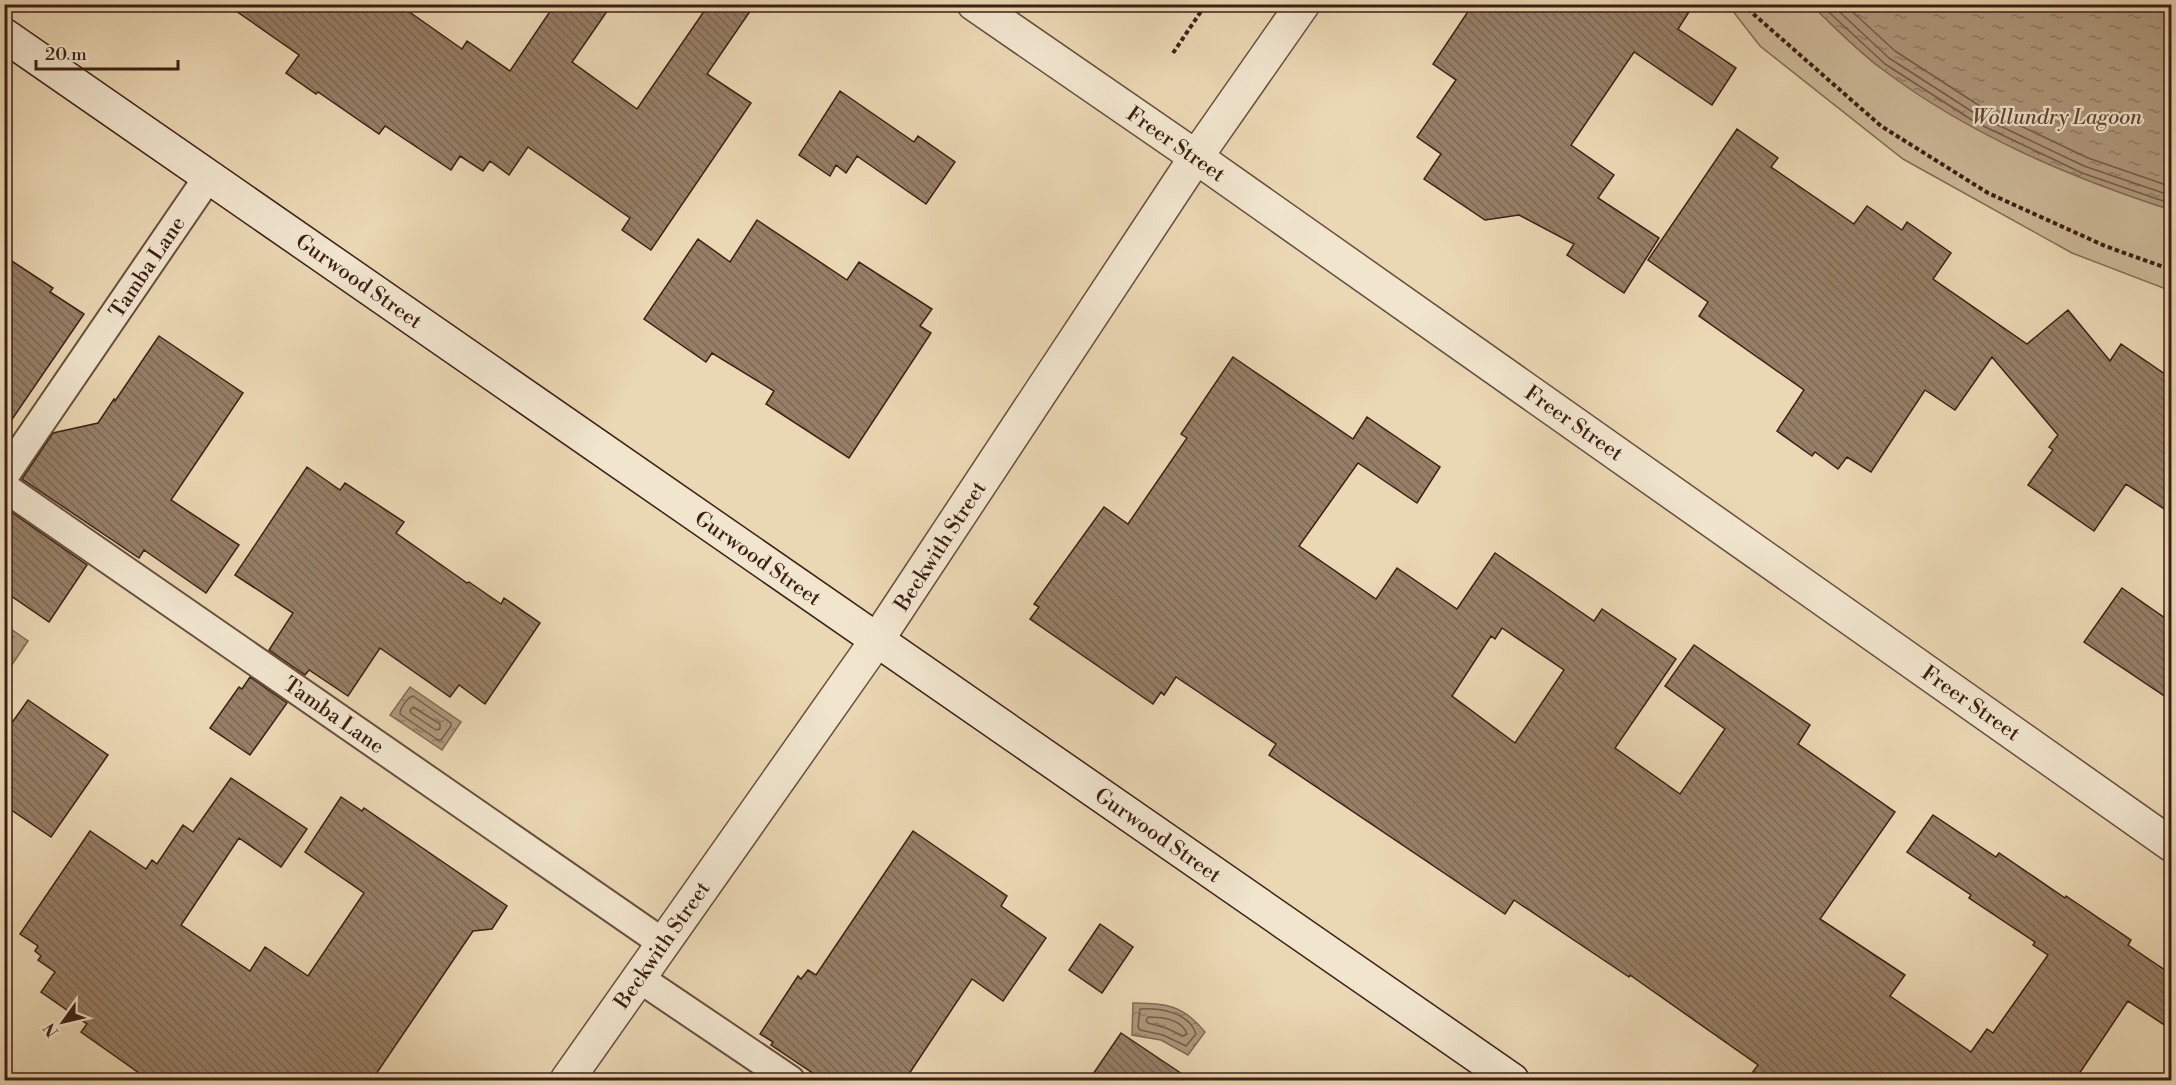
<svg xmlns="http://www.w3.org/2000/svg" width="2176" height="1085" font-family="'Libre Bodoni',serif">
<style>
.park{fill:#ccb898;stroke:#846c56;stroke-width:1.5}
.water{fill:url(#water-ripples);stroke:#816953;stroke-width:1.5}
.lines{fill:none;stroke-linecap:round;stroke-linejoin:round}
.shore{stroke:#765c48;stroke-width:1.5}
.building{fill:url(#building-back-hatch);stroke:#3c2014;stroke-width:1.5;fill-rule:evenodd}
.lane-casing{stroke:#684e3c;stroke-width:32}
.street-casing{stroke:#684e3c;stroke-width:36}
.secondary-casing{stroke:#3c2014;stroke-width:36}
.path{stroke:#3c2014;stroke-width:4;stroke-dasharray:4.5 3;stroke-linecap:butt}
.lane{stroke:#f1e5ce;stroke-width:28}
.street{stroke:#f1e5ce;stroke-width:33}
.secondary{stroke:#f1e5ce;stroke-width:33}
.labels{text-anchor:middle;stroke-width:4.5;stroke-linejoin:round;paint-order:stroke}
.park-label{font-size:21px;font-style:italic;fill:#604635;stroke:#f1e5ce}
.street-label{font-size:21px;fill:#3c2014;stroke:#f1e5ce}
</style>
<defs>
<pattern id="water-ripples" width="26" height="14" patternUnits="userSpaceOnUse" patternTransform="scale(1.5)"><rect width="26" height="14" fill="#af997d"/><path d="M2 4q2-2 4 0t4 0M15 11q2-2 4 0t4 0" fill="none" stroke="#907c65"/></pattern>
<pattern id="building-back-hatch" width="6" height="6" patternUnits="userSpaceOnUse" patternTransform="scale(1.5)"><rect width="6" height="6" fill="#967f67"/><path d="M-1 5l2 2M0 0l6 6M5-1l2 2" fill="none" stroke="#7c6854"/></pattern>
</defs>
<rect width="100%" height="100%" fill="#ead7b3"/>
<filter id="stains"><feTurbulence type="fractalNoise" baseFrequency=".00333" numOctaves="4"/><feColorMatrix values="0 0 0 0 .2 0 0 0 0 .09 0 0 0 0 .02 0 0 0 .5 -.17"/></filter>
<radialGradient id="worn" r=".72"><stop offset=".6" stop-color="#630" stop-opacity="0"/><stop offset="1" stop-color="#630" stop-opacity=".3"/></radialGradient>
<!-- park -->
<path class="park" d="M1728,5h443v286l-99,-38 -169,-94 -143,-113z"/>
<!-- water -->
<path class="water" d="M1811,5h360v205c-102,-33 -203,-76 -289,-141 -26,-19 -48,-43 -71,-64z
M8,627l20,14 -23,34v-43z
M410,687l51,35 -19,28 -52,-35z
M1133,1003c33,1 49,1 72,29l-17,23 -27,-15 -29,-5z"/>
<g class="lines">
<!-- shore -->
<path class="shore" d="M1820,4l65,60 90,58 107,51 90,31
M1831,4l58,54 90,58 105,50 88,30
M1844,4l51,47 88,57 105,50 84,29
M413,696l38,27v3l-10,14h-3l-38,-26c0,-6 7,-16 13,-18z
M413,707l27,17v5l-4,1 -25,-17 -1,-3z
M1140,1009c20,-1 49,3 56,25l-10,12 -23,-11 -23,-5 -2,-3z
M1148,1017c14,0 34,2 39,17l-4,2 -17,-8 -18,-5 -2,-2z"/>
</g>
<!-- building -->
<path class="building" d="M226,4h172l64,45 5,-8 43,30 45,-67h57l-40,58 65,47 72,-105h46l-48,70 44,29 -100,147 -29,-20 8,-12 -102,-71 -19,28 -19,-14 -7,10 -23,-15 -9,14 -66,-44 -6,8 -61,-42 -2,2 -30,-21 13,-18z
M1473,4h221l-16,25 58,39 -24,37 -78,-53 -63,93 43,30 -16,23 61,40 -35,55 -57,-38 7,-11 -55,-29 -34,5 -61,-41 17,-25 -24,-17 39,-57 -23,-16z
M840,91l74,51 4,-6 37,26 -29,42 -69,-48 -11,17 -10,-8 -6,11 -31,-21z
M1737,129l41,29 -7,9 83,57 13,-18 35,24 5,-8 44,31 -18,26 94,65 41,-34 42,51 11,-17 51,35v135l-46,-30 -32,47 -66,-46 25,-35 -4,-3 9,-12 -66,-78 -37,53 -30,-20 -54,82 -24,-15 -9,12 -23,-17 -3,4 -35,-25 27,-41 -105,-74 9,-14 -60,-42z
M757,220l90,60 12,-18 73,47 -12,17 11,7 -82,125 -83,-54 8,-13 -62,-38 -6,9 -62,-43 54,-80 32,23z
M4,256l49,32 -3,4 34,22 -80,117z
M159,336l84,57 -72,107 68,45 -33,48 -62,-43 -5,8 -117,-79 31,-46 45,-10 16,-24 1,2z
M1233,357l120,82 14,-22 73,50 -23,36 -59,-40 -59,83 77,53 21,-31 60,41 38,-56 99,68 8,-12 74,50 -61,89 65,46 45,-65 -60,-43 29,-41 116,80 -12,19 97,68 -75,107 85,56 -15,21 81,56 16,-23 6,4 55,-78 -15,-10 2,-3 -66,-44 2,-3 -64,-43 26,-37 63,42 3,-4 66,45 1,-2 65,44 -3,5 44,30v55l-44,-29 -53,79h-328l11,-15 -128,-90 -1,2 -115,-77 -9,14 -236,-159 7,-11 -100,-67 -12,18 -3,-3 -8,12 -123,-85 9,-12 -5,-3 70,-97 24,17 59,-86 -6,-4zM1502,628l62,42 -49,73 -63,-47 39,-60 4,3z
M307,467l33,23 5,-7 59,39 -8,11 71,50 2,-1 32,22 3,-6 36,25 -55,81 -26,-19 -9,12 -70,-49 -32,48 -39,-26 -4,5 -36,-25 24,-37 -58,-38z
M4,507l83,58 -38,57 -45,-31z
M2122,588l50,35v78l-88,-59z
M250,677l37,26 -37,52 -40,-27 29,-41 3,2z
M28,700l80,55 -57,82 -47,-32v-71z
M231,778l76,51 -26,38 -42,-29 -58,87 69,46 15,-24 43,29 56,-83 -59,-41 36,-55 21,14 2,-3 143,98 -15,23 -19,2 -101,149h-223l-68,-48 6,-8 -46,-32 14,-20 -17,-12 3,-4 -6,-5 3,-5 -18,-12 70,-103 56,38 6,-9 5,4 26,-39 10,7z
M913,831l94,65 -6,10 45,32 -43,63 -31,-22 -67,101h-82l-52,-35 2,-3 -13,-8 38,-58 3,3 7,-9 8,5z
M1100,924l33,23 -31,46 -33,-23z
M1121,1033l70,47h-102z"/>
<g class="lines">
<defs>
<path id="lane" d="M4,476l205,-300
M4,487l659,456
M639,978l151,102"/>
<path id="street" d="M974,4l222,153 976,688
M567,1080l310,-440 319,-483 107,-153"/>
<path id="secondary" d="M4,35l1508,1045"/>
</defs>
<!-- lane casing -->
<use href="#lane" class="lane-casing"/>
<!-- street casing -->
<use href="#street" class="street-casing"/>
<!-- secondary casing -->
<use href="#secondary" class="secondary-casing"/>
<!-- path -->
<path class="path" d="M1742,4l139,122 107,67 117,53 67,24
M1173,53l33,-49"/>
<!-- lane -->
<use href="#lane" class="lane"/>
<!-- street -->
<use href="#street" class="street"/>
<!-- secondary -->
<use href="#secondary" class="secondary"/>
</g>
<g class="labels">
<!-- park labels -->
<g class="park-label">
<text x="2057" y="124">Wollundry Lagoon</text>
</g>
<!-- street labels -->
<g class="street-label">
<text transform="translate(1176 144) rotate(35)" y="7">Freer Street</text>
<text transform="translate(147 267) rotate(-56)" y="7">Tamba Lane</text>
<text transform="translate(359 281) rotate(35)" y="7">Gurwood Street</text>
<text transform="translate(1574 423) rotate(35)" y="7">Freer Street</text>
<text transform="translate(940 546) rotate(-57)" y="7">Beckwith Street</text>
<text transform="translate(758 558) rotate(35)" y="7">Gurwood Street</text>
<text transform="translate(1971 703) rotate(35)" y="7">Freer Street</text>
<text transform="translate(334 715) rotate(35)" y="7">Tamba Lane</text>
<text transform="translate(1158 835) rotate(35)" y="7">Gurwood Street</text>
<text transform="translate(662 945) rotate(-55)" y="7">Beckwith Street</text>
</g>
</g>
<!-- margin -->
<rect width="2176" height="1085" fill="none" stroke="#ead7b3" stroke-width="24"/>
<rect x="6" y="6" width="2164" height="1073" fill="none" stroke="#3c2014" stroke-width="3"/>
<rect x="12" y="12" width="2152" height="1061" fill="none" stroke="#3c2014" stroke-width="1.5"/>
<!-- north arrow -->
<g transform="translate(63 1022) rotate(236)" stroke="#f1e5ce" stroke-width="4.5" paint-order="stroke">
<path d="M0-4.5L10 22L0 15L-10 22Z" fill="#3c2014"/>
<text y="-9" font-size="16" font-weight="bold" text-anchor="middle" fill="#3c2014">N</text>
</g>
<!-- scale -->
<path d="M36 60v9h142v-9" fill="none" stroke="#3c2014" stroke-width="3"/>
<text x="45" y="60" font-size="18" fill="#3c2014" stroke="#f1e5ce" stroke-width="4.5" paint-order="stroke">20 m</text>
<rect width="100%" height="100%" filter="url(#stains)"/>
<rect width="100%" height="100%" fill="url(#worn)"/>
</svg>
